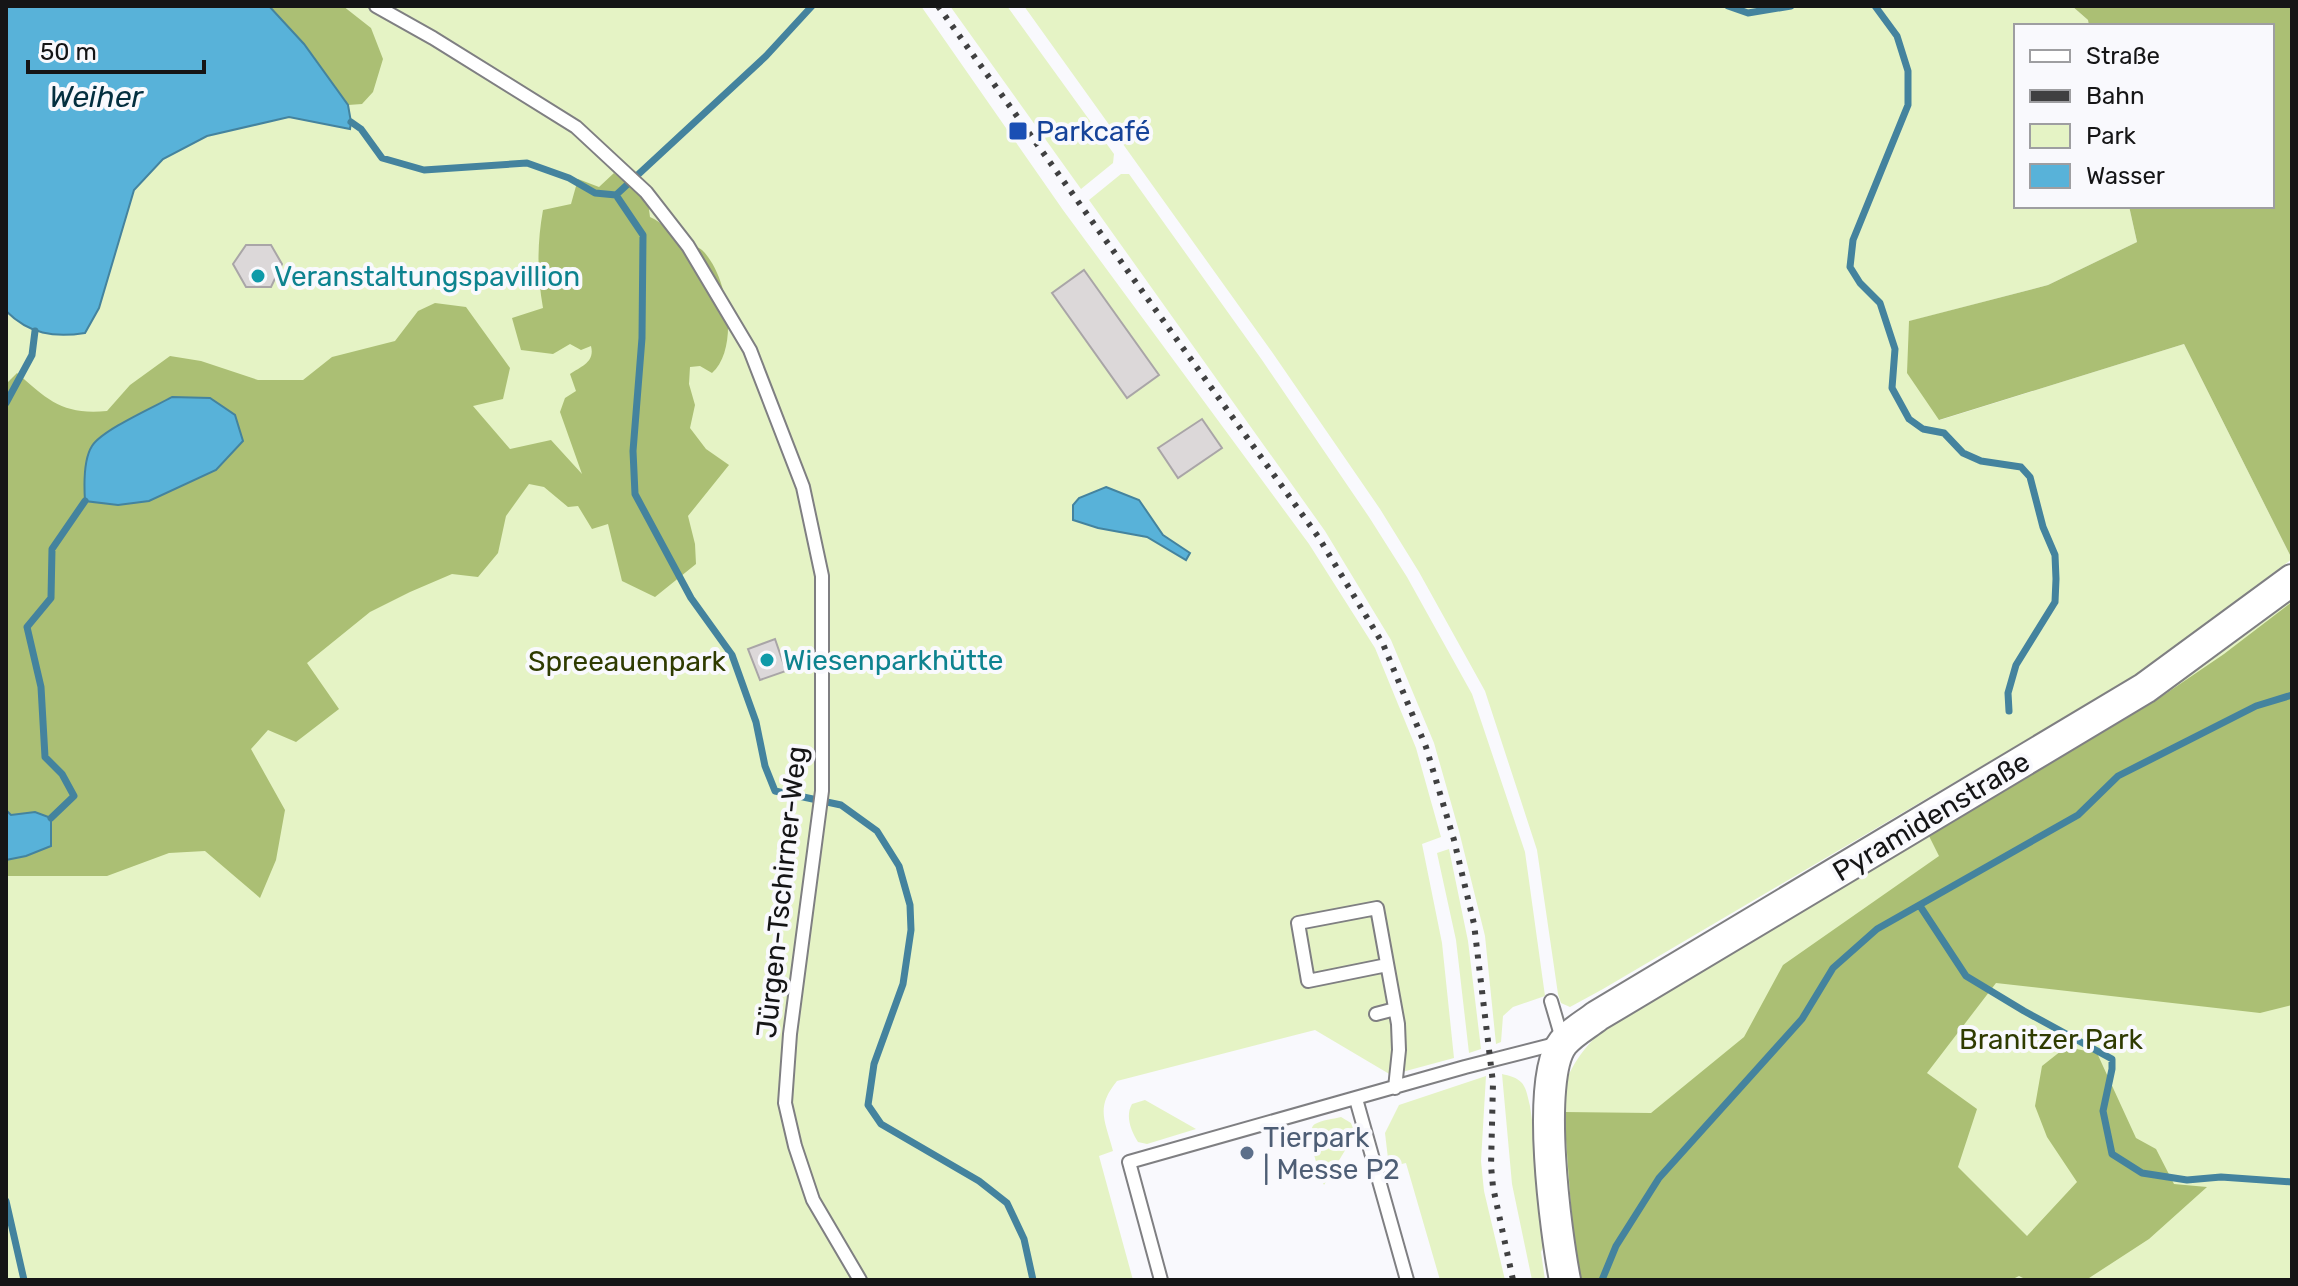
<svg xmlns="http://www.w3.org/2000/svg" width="2298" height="1286" font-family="Rubik,sans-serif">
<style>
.green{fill:#e5f3c5}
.forest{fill:#abbf74}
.water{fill:#58b2d9;stroke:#44839e;stroke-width:2}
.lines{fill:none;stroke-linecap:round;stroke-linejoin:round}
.stream{stroke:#44839e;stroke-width:7}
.building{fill:#dcd8d9;stroke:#a9a5a7;stroke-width:2}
.service-casing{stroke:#7f7f82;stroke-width:16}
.tertiary-casing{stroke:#7f7f82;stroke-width:34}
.service{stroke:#fff;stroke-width:12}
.tertiary{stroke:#fff;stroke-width:30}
.rail{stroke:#404041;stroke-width:6;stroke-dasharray:4 8;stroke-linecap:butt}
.transit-dot{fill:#1a4fb4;stroke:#f9f9fd;stroke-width:3}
.culture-dot{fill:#0f9aa8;stroke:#f9f9fd;stroke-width:3}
.service-dot{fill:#5c6f8a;stroke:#f9f9fd;stroke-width:3}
.labels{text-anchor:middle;stroke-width:8;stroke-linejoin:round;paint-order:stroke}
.transit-label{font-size:28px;fill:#164399;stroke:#f9f9fd;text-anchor:start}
.culture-label{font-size:28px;fill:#0d838f;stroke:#f9f9fd;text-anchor:start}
.park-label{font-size:28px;fill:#2f3b00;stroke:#f9f9fd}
.street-label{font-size:28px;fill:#151516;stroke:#f9f9fd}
.service-label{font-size:28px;fill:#4e5e75;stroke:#f9f9fd;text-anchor:start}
.water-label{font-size:30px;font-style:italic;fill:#042f3f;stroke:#f9f9fd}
</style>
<rect width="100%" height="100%" fill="#f9f9fd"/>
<!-- green -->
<path class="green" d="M6,6h915l142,204 246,334 66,104 41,100 25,89 -19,7 20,99 12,115 -63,17 -76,-45 -198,51c-22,27 -12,39 -4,70l-14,5 34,124h-1127z
M950,6h57l107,148 -1,9 -32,26z
M1024,6h1048l16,14 1,6h-73v180h113l8,36 -89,43 -138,36 30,99 244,-76 108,215 -157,117 -532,313 -33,18 -9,-4 -3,-9 -21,-144 -52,-159 -66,-119 -39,-63 -108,-157z
M1121,174h8l133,186 107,157 38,60 65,117 53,158 20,144 -32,11 -10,9 -2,26 -5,2 -11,-108 -26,-105 -25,-88 -43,-103 -66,-109 -236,-331z
M2292,597v683h-716l-6,-30 -10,-144c6,-36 19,-52 44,-78l549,-332 68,-45z
M1449,849l19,92 13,108 -12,4 -13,-113 -19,-87z
M1502,1074c23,5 23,11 28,32l18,128 -7,18 4,28h-13l-20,-96z
M1486,1076l-5,85 3,30 21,89h-65l-34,-117 -17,4 -4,-34 14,-28z
M1145,1100l51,29 -49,15 -9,-2c-7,-11 -13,-26 -6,-38z
M1341,1117l10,6 4,11 -31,51c-4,-12 -21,-54 -9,-61 7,-4 18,-5 26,-7z"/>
<!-- forest -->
<path class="forest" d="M269,6h74l28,22 12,31 -10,33 -11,12 -14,1 -44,-61z
M2072,6h220v553l-108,-215 -245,76 -32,-47 2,-52 139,-36 89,-43 -8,-36h143v-180h-183l-1,-6z
M614,173l34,29 2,15c13,5 18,16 29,23 7,4 17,5 23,10 26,25 38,98 10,123l-12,-7 -10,1 -1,17 6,21 -5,23 16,21 23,16 -41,51 7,28 1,20 -41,33 -33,-16 -14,-57 -16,5 -14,-23 -10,1 -24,-20 -15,-3 -23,32 -8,37 -20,24 -26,-3 -42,18 -40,20 -63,51 32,46 -43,33 -28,-12 -17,19 34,61 -9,50 -16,38 -55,-47 -36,2 -62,23h-101v-492l11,-11c32,28 46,42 90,38l23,-26 40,-29 31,5 57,19h45l29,-23 63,-16 23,-30 17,-8 31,4 44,61 -7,31 -30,7 37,43 41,-9 31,34 -22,-62 5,-14 11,-7 -6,-17c12,-8 25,-12 21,-28l-10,4 -11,-6 -17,10 -32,-4 -9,-32 31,-10c-6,-34 -6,-64 0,-98l28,-6 7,-25 21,8z
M2292,602v403l-32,8 -264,-30 -69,90 50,36 -19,58 69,69 50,-54 -30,-45 -12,-31 7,-40 24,-19 31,6 39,85 20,11 18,35 33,3 -58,52 -63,41h-59l-8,-4 -8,4h-430l-7,-32 -10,-136 87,1 93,-76 39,-72 156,-109 -10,-20 226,-135 69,-47z"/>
<!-- water -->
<path class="water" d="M6,6h263l35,38 44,61 3,17 -1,7 -61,-12 -82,19 -44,23 -29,31 -35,118 -14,25c-31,5 -56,1 -79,-22z
M172,397l38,1 25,17 8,26 -27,29 -67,31 -31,4 -33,-4c-1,-16 -2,-41 7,-55 10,-16 62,-39 80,-49z
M1106,487l33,13 24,35 27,18 -4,7 -39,-23 -49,-9 -25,-8v-15l6,-7z
M6,810l5,5 24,-3 16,6v28l-25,10 -20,4z"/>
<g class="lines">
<!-- stream -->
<path class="stream" d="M1728,6l20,7 43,-7
M1875,6l22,30 11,35v34l-55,135 -3,27 10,16 20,20 15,46 -3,39 17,31 14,10 21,4 19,20 18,8 40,6 9,10 13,50 12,28 1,24 -1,23 -39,63 -8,28 1,18
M351,122l10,7 21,29 42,12 103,-7 42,15 26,15 21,2 150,-139 46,-50
M616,195l27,40 -1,103 -9,113 2,43 56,104 41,57 24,67 9,44 10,25 66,14 36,26 22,35 11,39 1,25 -8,54 -29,80 -6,41 13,19 98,57 28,22 17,36 9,41
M6,403l26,-48 3,-24
M51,818l23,-22 -12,-22 -17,-17 -4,-70 -14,-60 24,-29 1,-49 33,-48
M1920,906l46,70 58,35 88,48v10l-9,42 9,43 30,19 45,7 34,-3 71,5
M6,1201l18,79
M1602,1280l14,-34 43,-68 143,-159 31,-51 44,-39 201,-114 40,-39 138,-70 36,-11"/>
</g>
<!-- building -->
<path class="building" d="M246,245h25l11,19 -11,23h-25l-13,-23z
M1084,270l75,105 -32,23 -75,-105z
M1202,419l20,29 -44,30 -20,-30z
M775,639l11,32 -26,9 -12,-31z"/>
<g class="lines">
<defs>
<path id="service" d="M376,6l57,32 143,89 70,65 42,54 62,104 53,137 19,89v215l-32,243 -5,69 10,43 18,54 47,80
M1387,965l-79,16 -10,-58 79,-15 21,116 1,26 -4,38
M1376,1014l19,-5
M1356,1099l51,181
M1161,1280l-32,-118 336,-95 98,-25 -12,-41"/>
<path id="tertiary" d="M1565,1280c-9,-46 -30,-202 -2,-237 9,-11 24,-19 34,-27l548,-328 147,-108"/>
</defs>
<!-- service casing -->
<use href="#service" class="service-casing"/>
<!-- tertiary casing -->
<use href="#tertiary" class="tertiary-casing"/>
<!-- service -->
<use href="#service" class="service"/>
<!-- tertiary -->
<use href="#tertiary" class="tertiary"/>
<!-- rail -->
<path class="rail" d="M938,6l381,532 64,106 43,103 28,93 20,84 19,159 -2,83 2,21 20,93"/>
</g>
<!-- markers -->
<rect class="transit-dot" x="1008" y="121" width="20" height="20" rx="4"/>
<g class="culture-dot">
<circle cx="258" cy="276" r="8"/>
<circle cx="767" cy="660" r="8"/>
</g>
<circle class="service-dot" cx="1247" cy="1153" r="8"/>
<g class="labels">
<!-- transit labels -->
<g class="transit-label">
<text x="1036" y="141">Parkcafé</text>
</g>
<!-- culture labels -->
<g class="culture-label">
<text x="274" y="286">Veranstaltungspavillion</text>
<text x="783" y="670">Wiesenparkhütte</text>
</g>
<!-- park labels -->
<g class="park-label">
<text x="627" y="671">Spreeauenpark</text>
<text x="2051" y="1049">Branitzer Park</text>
</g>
<!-- street labels -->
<g class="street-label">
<text transform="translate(1931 816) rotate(-31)" y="10">Pyramidenstraße</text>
<text transform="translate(781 892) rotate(-84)" y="10">Jürgen-Tschirner-Weg</text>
</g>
<!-- service labels -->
<g class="service-label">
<text x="1263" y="1147">Tierpark<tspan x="1263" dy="32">| Messe P2</tspan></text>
</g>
<!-- water labels -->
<g class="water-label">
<text x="96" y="107">Weiher</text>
</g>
</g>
<!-- border -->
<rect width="2298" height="1286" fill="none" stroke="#151516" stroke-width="16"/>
<!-- legend -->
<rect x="2014" y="24" width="260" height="184" fill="#f9f9fd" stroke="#9e9ea1" stroke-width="2"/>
<rect x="2030" y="50" width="40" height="12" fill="#ffffff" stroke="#9e9ea1" stroke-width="2"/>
<text x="2086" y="64" font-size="24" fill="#151516">Straße</text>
<rect x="2030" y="90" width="40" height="12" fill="#404041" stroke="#9e9ea1" stroke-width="2"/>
<text x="2086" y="104" font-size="24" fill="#151516">Bahn</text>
<rect x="2030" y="124" width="40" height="24" fill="#e5f3c5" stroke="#9e9ea1" stroke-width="2"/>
<text x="2086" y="144" font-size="24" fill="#151516">Park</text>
<rect x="2030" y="164" width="40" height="24" fill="#58b2d9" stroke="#9e9ea1" stroke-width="2"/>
<text x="2086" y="184" font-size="24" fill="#151516">Wasser</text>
<!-- scale -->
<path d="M28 60v12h176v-12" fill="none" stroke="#151516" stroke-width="4"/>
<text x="40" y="60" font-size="24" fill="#151516" stroke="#f9f9fd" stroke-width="6" paint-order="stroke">50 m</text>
</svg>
